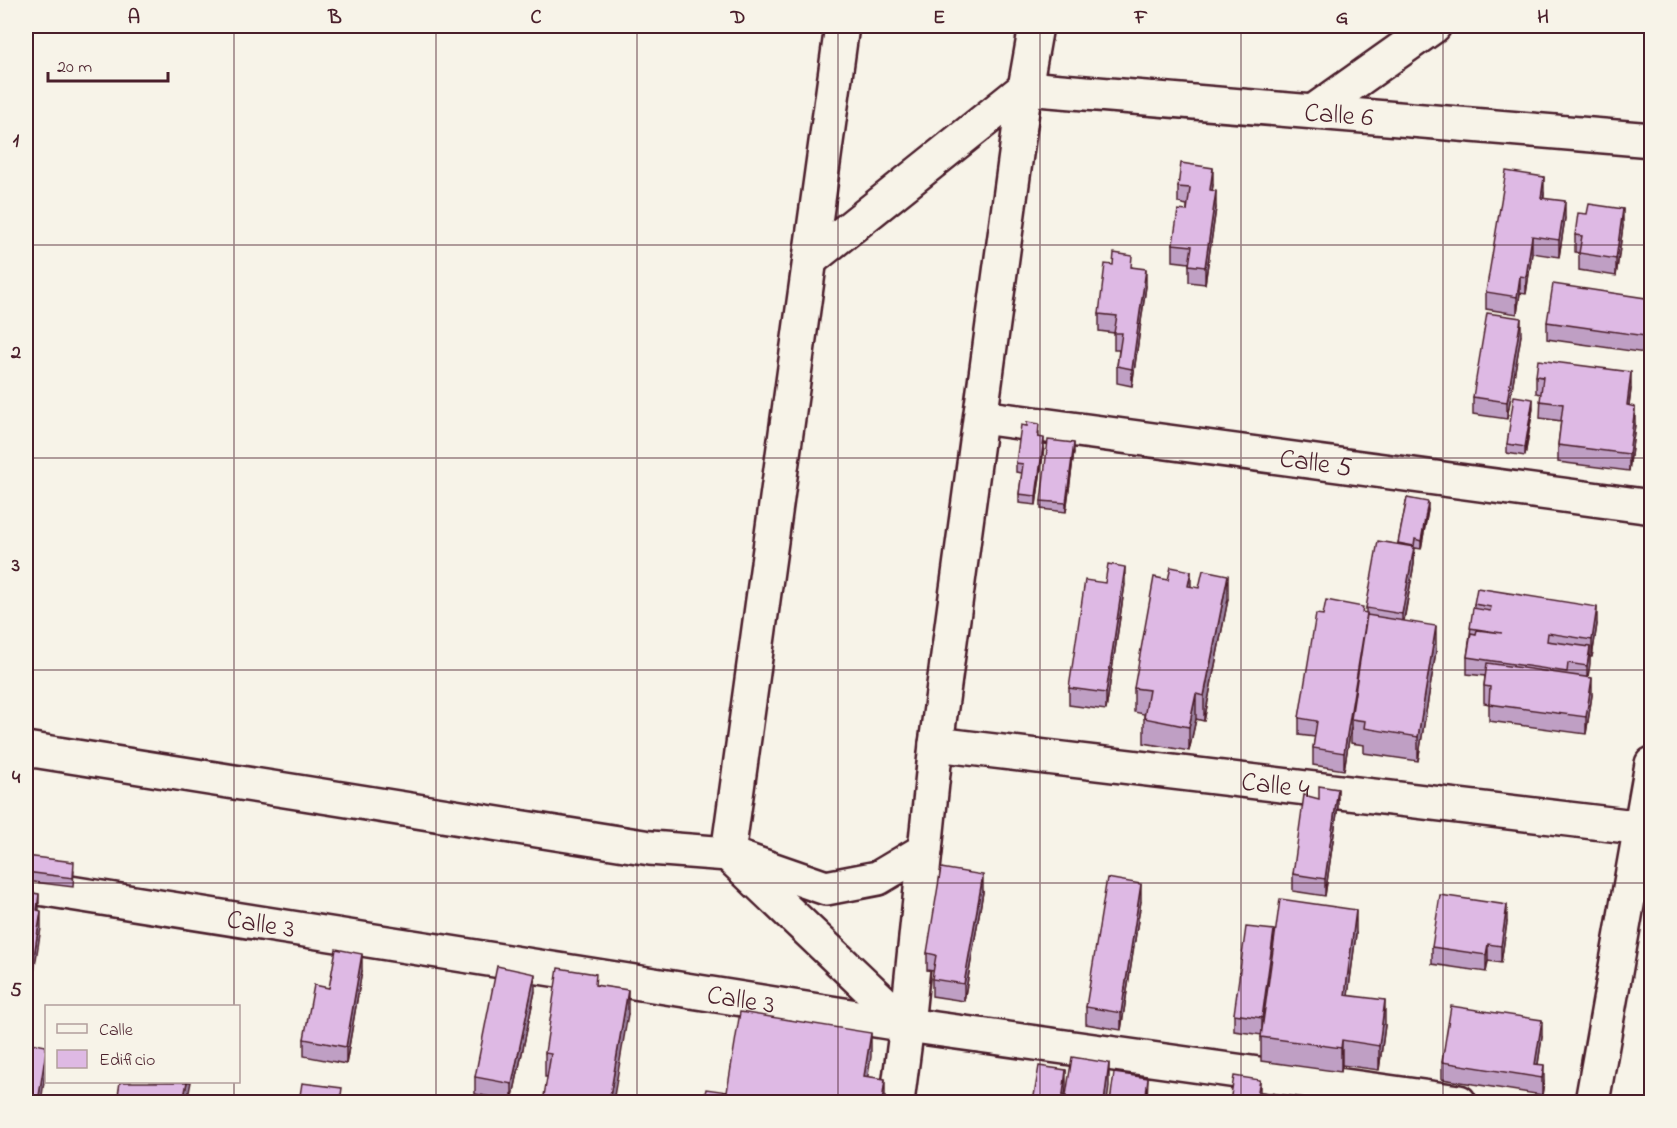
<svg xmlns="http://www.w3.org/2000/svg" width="1677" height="1128" font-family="'Indie Flower',sans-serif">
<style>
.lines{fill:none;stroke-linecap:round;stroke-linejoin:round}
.minor-casing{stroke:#4a1f2b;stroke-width:38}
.minor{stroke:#f7f3e8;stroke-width:33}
.wall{fill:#bf9fc4;stroke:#4a1f2b;stroke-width:1.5}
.shaded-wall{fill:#9b82a0;stroke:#4a1f2b;stroke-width:1.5}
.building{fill:#deb9e4;stroke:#4a1f2b;stroke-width:1.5}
.grid{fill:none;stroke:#4a1f2b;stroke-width:1.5;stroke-opacity:0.55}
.labels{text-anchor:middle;stroke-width:4.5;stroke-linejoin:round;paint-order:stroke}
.street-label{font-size:27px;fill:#4a1f2b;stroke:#f7f3e8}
.neatline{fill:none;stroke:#4a1f2b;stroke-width:2}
.grid-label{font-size:20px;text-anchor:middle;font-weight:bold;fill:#4a1f2b}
</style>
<rect width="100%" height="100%" fill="#f7f3e8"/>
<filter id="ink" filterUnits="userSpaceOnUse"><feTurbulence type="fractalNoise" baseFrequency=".0167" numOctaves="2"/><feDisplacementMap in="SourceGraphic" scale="12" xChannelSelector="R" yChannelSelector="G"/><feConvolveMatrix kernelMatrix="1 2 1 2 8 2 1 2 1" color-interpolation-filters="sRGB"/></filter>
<g filter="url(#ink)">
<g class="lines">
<defs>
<g id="minor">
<path d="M842,26l-114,828 179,171"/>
<path id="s1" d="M1025,88l627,52"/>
<path d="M1314,111l120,-85"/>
<path d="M810,260l215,-172"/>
<path id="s2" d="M981,417l671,90"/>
<path id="s3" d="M936,744l716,85"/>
<path d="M26,749l624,99 78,6 98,34 52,-10 47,-28"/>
<path id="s4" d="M26,886l881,139 552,77"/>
<path d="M897,1102l10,-77 29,-281 89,-656 11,-62"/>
<path d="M1592,1102l60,-338"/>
</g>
</defs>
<!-- minor casing -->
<use href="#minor" class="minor-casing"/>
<!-- minor -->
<use href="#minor" class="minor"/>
</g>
<!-- wall -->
<path class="wall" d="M1213,185l-1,5 4,18 -11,76 -16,-2v-19l-16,-2v-17l14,-33v-6l-9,-2v-16z
M1544,194v4l21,20 -6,39 -27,-4 -6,41 -6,-1 -3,21 -31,-5v-17z
M1623,226l-7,50 -37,-6v-17l-4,-1v-17z
M1132,267l14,19 -14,100 -15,-3v-17l2,-16h-5v-17l-15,-2v-17z
M1652,299v55l-105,-15v-17z
M1521,335l-14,84 -34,-5v-17z
M1536,376l95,13 -2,17 6,18 -6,47 -71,-9v-17l3,-24 -21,-3 1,-24 -5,-1z
M1533,408l-8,48 -18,-3v-9z
M1039,433v4l5,10 -8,58 -17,-2v-9l3,-21 -6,-1v-9z
M1074,452l-8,60 -25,-3v-8z
M1407,498l21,12 -7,39 -6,-1 -1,16 -10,57 32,30 -18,110 -54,-8v-8l-13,-2v-16l-7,43 -31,-5v-17l2,-11 -16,-2v-17l24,-103 43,-2v-5l32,-64z
M1125,584l-19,126 -37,-5v-17z
M1191,587l37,12 -24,122 -8,-2 -7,32 -45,-8v-29l-10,-2v-24z
M1474,604l123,20 -5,33h-2l-2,20 4,18 -6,39 -97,-13v-17l-5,-1v-17l1,-10 -18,-2v-17z
M1319,799l19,7 -13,90 -32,-5v-17z
M26,856l48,15 -1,16 -47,-6z
M983,892l-19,109 -32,-5v-17l2,-8 -7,-1v-17z
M1141,901l-20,129 -35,-6v-17z
M1507,922l-6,41 -13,-2 -2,11 -54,-8v-17z
M1274,930l-12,105 -28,-4v-17z
M1356,934l-8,61 37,30 -6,45 -37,-5 -1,7 -80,-11v-24z
M362,971l-16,93 -42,-8v-17l25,-51z
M596,985l32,29 -81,63h-2v-24z
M535,991l-23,110 -37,-7v-17z
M1542,1037l-4,27 6,18 -2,13 -100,-16v-17z"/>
<!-- shaded-wall -->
<path class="shaded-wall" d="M1213,168v17l-3,22v-17z
M1544,177v17l-3,21v-17z
M1216,191v17l-11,76v-17z
M1565,201v17l-6,39v-17z
M1623,209v17l-7,50v-17z
M1532,236v17l-6,41v-17z
M1146,269v17l-14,100v-17z
M1520,276v17l-3,21v-17z
M1521,318v17l-14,84v-17z
M1631,372v17l-4,33v-17z
M1533,399v9l-8,48v-9z
M1635,407v17l-6,47v-17z
M1044,438v9l-8,58v-9z
M1074,443v9l-8,60v-9z
M1428,502v8l-7,39v-8z
M1414,547v17l-12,66v-16z
M1125,567v17l-19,126v-17z
M1191,571v24l-3,-9z
M1228,575v24l-24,122v-25z
M1597,607v17l-5,33v-17z
M1367,613v17l-16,89v8l-7,43v-17z
M1436,626v25l-18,110v-24z
M1590,647v17l-3,19v-17z
M1592,678v17l-6,39v-17z
M1196,694v25l-7,32v-24z
M1338,789v17l-13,90v-17z
M983,875v17l-19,109v-17z
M1141,884v17l-20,129v-17z
M39,894v17l-2,-1z
M1507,905v17l-6,41v-17z
M1356,910v24l-11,85v-24z
M41,911v17l-15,95v-16z
M1274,930v17l-12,88v-17z
M1488,944v17l-2,11v-17z
M362,954v17l-16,93v-17z
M535,974v17l-23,110v-17z
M628,990v24l-15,88h-4z
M1385,1000v25l-6,45v-24z
M1542,1020v17l-6,40 -1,-13z
M871,1033v24l-7,43v-24z
M1342,1040v25l-1,7v-24z
M46,1051v17l-5,34h-3z
M1109,1063v24l-2,15h-3z
M1544,1065v17l-2,13v-17z
M1066,1070v17l-2,15h-2z
M1148,1078l-1,24h-2z
M885,1079v23h-3z
M1260,1080v22h-4z
M187,1082h4l-4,20h-4z"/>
<!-- building -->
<path class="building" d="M1181,163l32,5 -3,22 6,1 -11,76 -16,-2 3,-19 -19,-2 5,-34 9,1 3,-23 -12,-1z
M1506,171l38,6 -3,21 24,3 -6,39 -27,-4 -6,41 -6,-1 -3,21 -31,-5z
M1589,204l34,5 -7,50 -37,-6 3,-17 -7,-1 3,-22 9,1z
M1114,253l18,3 -1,11 15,2 -14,100 -15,-3 5,-33h-8l3,-17 -18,-2 6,-50 8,1z
M1553,284l99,15v38l-105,-15z
M1487,313l34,5 -14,84 -34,-5z
M1538,360l93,12 -4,33 8,2 -6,47 -71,-9 5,-41 -23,-3 3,-24 -7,-1z
M1514,396l19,3 -8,48 -18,-3z
M1027,422l12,2 -1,13 6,1 -8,58 -17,-2 4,-30 -7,-1 5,-38 6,1z
M1048,440l26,3 -8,60 -25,-2z
M1407,498l21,4 -7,39 -6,-2 -1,7 -16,-3z
M1378,541l36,6 -12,67 -36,-6z
M1108,564l17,3 -19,126 -37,-5 16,-108 20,3z
M1171,567l20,4 -3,15 11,2 4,-18 25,5 -24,121 -8,-2 -7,33 -45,-9 5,-28 -15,-2 20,-111 14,3z
M1477,588l120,19 -5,33 -44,-7 -1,8 43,6 -3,19 -19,-3 -1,9 -100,-15 4,-24 5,1 1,-4 25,3 -32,-5 3,-20 17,3 1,-4 -17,-3z
M1326,600l37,7 -1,5 5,1 -23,140 -31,-5 4,-27 -18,-3 17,-104 7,1z
M1367,615l69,11 -18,111 -54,-9 1,-7 -14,-2z
M1487,663l105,15 -6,39 -97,-13 1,-17 -6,-1z
M1319,786l19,3 -13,90 -32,-5 11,-79 15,4z
M26,856l48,6 -1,16 -47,-6z
M941,868l42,7 -19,109 -32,-5 4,-24 -9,-2z
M1107,878l34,6 -20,129 -35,-6z
M26,892l13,2 -2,16 4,1 -15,96z
M1440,895l67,10 -6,41 -13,-2 -2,11 -54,-8z
M1280,899l76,11 -11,85 40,5 -6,46 -37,-6 -1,8 -80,-11z
M1246,927l28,3 -12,88 -28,-4z
M336,949l26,5 -16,93 -42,-8 10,-54 15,3z
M497,966l38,8 -23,110 -37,-7z
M558,968l38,6 -1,11 33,5 -19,112h-66l8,-48 -6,-1z
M1451,1006l91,14 -7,44 9,1 -2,13 -100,-16z
M740,1012l131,21 -7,43 21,3 -3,23h-179l3,-13 21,3z
M26,1042l20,4v5l-8,51h-12z
M1072,1057l37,6 -5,39h-39z
M1039,1066l27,4 -4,32h-29z
M1114,1073l34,5 -3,24h-35z
M1234,1076l26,4 -4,22h-26z
M120,1082h67l-4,20h-66z
M302,1083l40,5 -2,14h-41z"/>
</g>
<!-- grid -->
<path class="grid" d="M234,26v980M436,26v1076M637,26v1076M838,26v1076M1040,26v1076M1241,26v1076M1443,26v1076M26,245h1626M26,458h1626M26,670h1626M26,883h1626M234,1082v20"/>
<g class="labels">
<!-- street labels -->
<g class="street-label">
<text dy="9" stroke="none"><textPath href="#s1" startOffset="315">Calle 6</textPath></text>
<text dy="9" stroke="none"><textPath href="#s2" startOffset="338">Calle 5</textPath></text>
<text dy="9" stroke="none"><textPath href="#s3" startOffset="342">Calle 4</textPath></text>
<text dy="9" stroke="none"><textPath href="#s4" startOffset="238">Calle 3</textPath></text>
<text dy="9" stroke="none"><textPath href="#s4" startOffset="724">Calle 3</textPath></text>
</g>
</g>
<!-- margin -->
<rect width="1677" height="1128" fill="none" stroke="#f7f3e8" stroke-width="66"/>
<!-- legend -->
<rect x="45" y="1005" width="195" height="78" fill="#f7f3e8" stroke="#b29e9c" stroke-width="1.5"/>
<rect x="57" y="1024" width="30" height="9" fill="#f7f3e8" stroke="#b29e9c" stroke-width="1.5"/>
<text x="99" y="1035" font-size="18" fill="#4a1f2b">Calle</text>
<rect x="57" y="1050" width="30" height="18" fill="#deb9e4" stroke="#b29e9c" stroke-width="1.5"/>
<text x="99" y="1065" font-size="18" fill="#4a1f2b">Edificio</text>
<!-- scale -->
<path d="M48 72v9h120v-9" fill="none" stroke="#4a1f2b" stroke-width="3"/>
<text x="57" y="72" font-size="18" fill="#4a1f2b" stroke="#f7f3e8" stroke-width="4.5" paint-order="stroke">20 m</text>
<rect x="33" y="33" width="1611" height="1062" class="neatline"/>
<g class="grid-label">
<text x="134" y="23">A</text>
<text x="335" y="23">B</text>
<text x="536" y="23">C</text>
<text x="738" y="23">D</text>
<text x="939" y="23">E</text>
<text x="1141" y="23">F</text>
<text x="1342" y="23">G</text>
<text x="1543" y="23">H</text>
<text x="16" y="146">1</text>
<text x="16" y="358">2</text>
<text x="16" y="571">3</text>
<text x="16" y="783">4</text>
<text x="16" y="996">5</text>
</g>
</svg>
